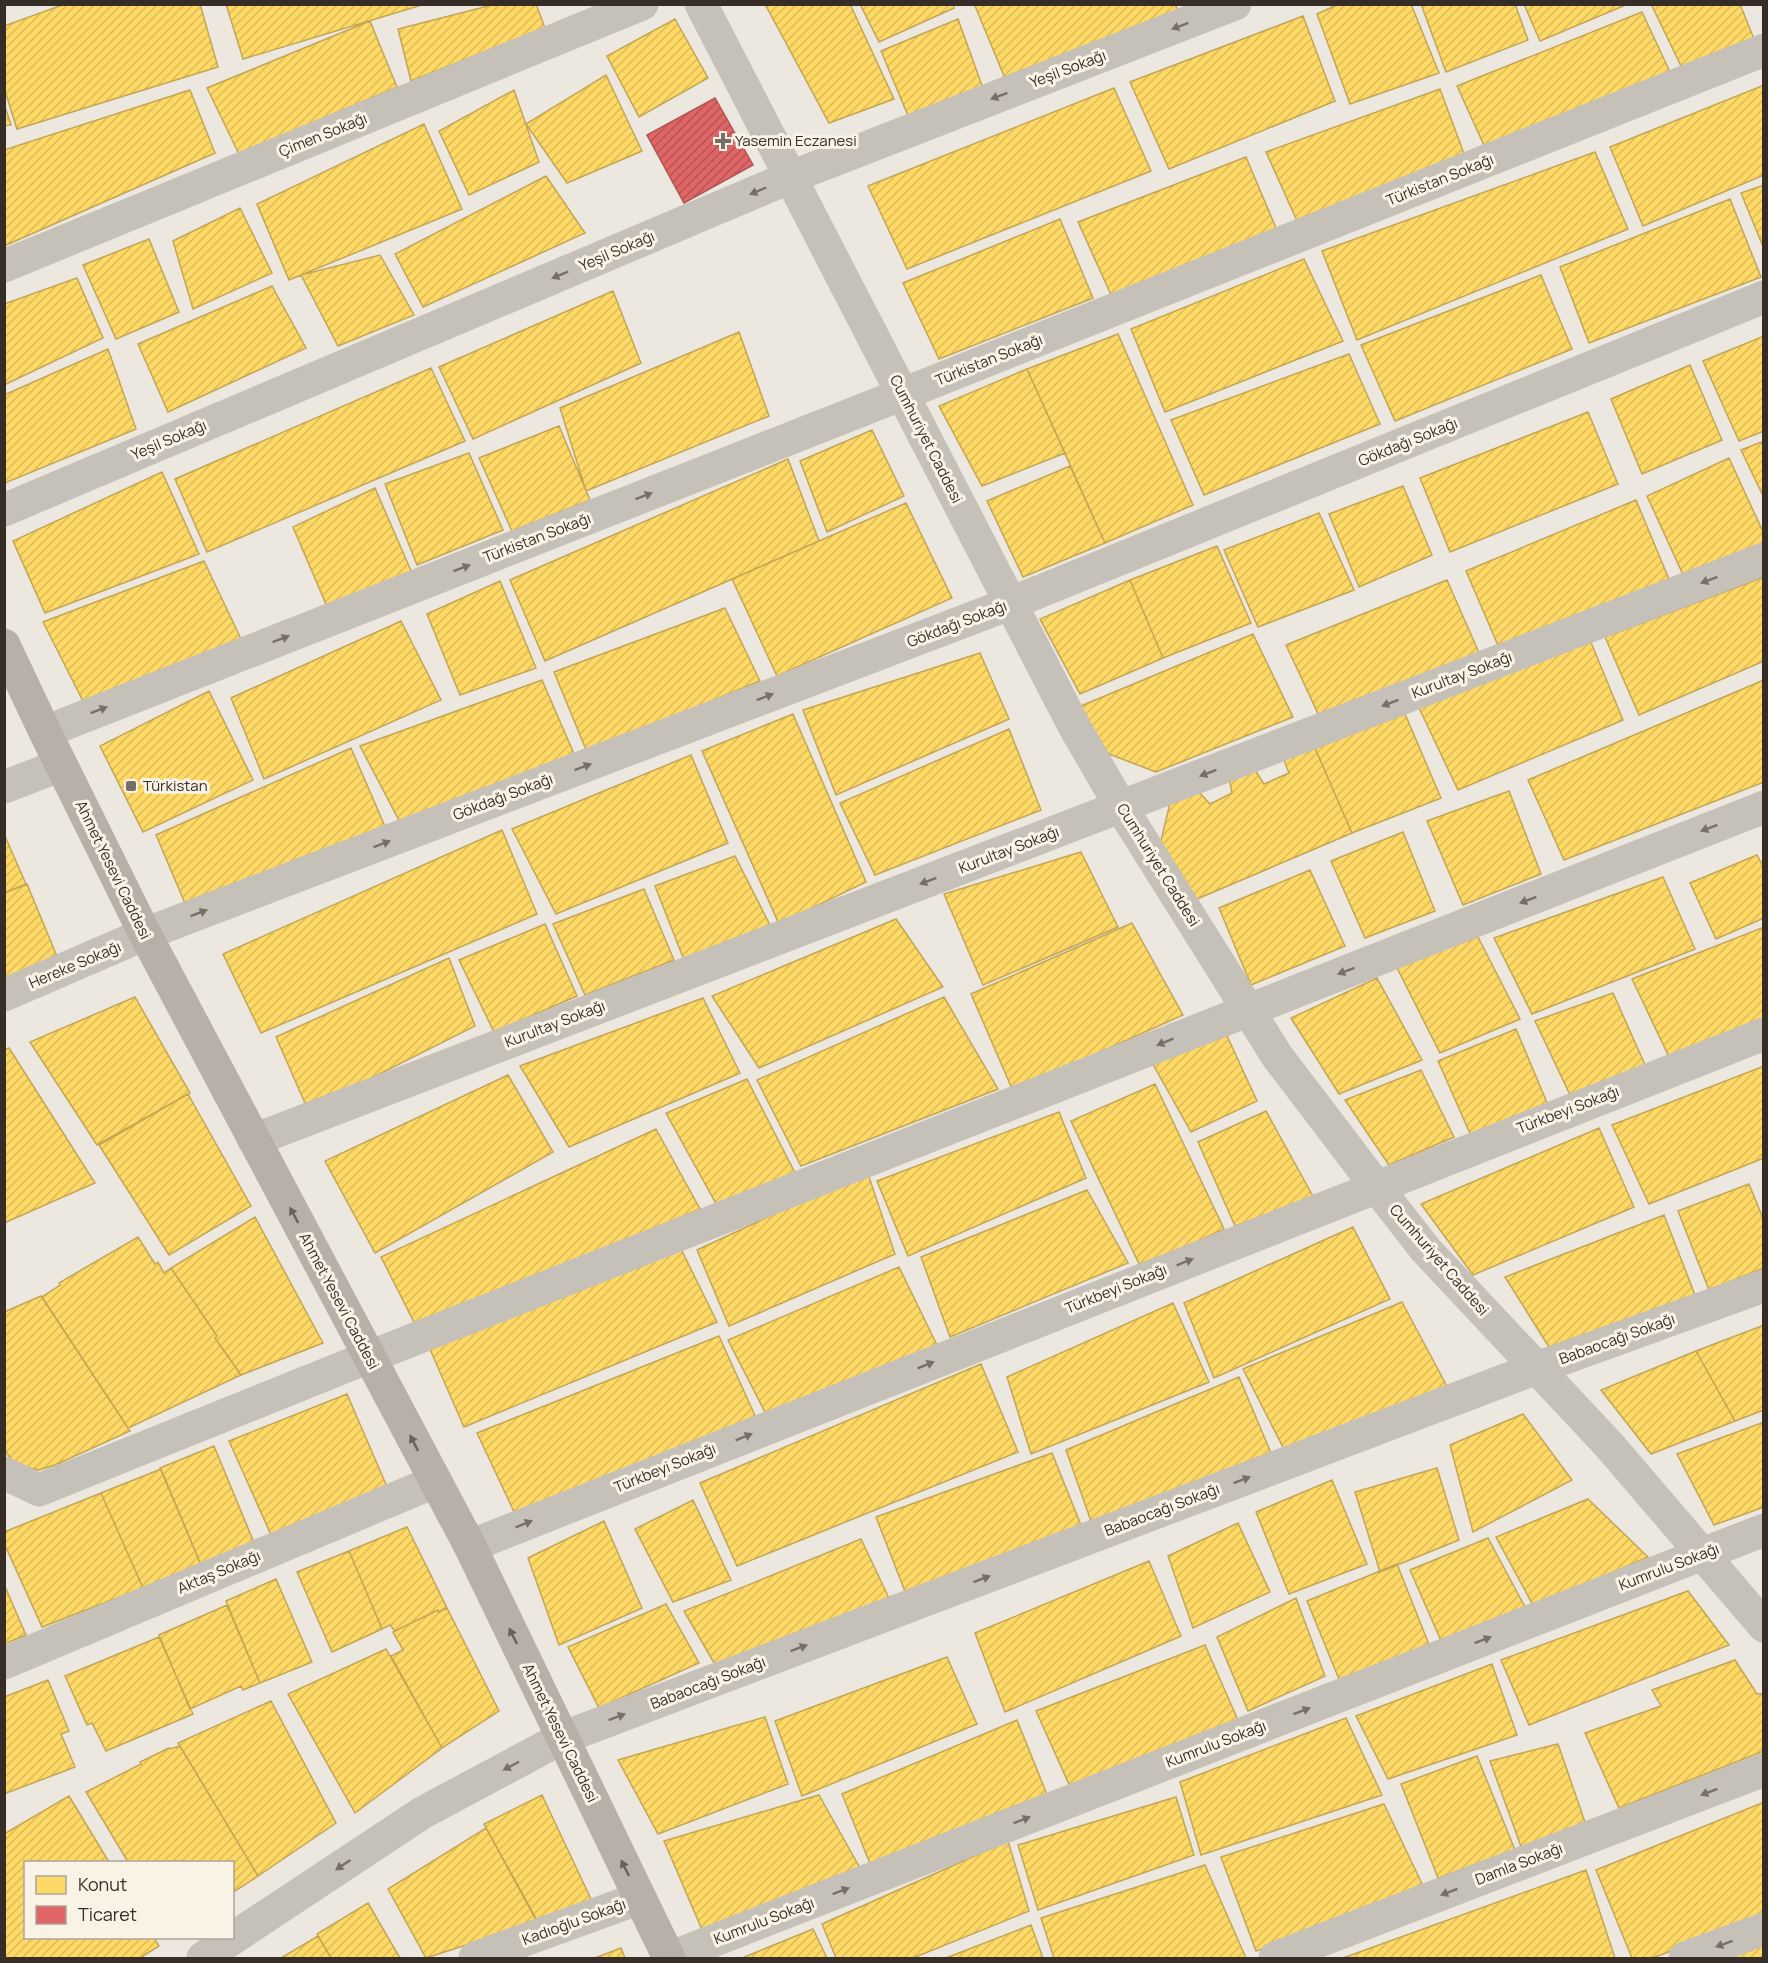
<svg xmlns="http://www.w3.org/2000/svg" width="1768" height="1963" font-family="Manrope,sans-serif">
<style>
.homes{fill:url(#homes-hatch);stroke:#c3a553;stroke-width:1.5}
.shops{fill:url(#shops-hatch);stroke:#ad5553;stroke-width:1.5}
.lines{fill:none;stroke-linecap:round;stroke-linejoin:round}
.street{stroke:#c5c0b8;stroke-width:33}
.secondary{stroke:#b6b0a9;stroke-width:33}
.oneway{fill:#766f68}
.oneway2{fill:#69615b}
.poi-dot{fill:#766e68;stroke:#f9f3e6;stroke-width:2}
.labels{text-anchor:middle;stroke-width:6;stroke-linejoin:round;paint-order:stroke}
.street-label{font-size:15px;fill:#362d27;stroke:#f9f3e6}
.poi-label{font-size:15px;fill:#362d27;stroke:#f9f3e6;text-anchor:start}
</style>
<defs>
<pattern id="homes-hatch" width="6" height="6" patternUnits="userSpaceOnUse" patternTransform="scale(1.5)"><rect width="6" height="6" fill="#ffd966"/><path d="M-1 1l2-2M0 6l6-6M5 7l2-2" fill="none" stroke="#dbbb58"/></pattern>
<pattern id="shops-hatch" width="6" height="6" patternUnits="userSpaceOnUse" patternTransform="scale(1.5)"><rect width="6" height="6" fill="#e06666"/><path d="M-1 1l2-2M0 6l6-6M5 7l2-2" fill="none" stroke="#b65454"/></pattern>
</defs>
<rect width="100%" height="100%" fill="#ece8e0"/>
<!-- homes -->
<path class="homes" d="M65,4h135l18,63 -201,62 -13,-41v-62z
M226,4h196v1l-179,54z
M496,4h40l9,24 -134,53 -13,-52z
M765,4h85l44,95 -65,24z
M860,4h93l1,4 -75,34z
M980,4h195l3,8 -171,71 -32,-77z
M1339,4h72l28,69 -89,31 -33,-90z
M1421,4h94l13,36 -82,32z
M1524,4h104l-88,37z
M1655,4h85l14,35 -72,29 -30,-62z
M1642,12l28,60 -183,80 -30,-66z
M1303,16l32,85 -166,68 -39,-87z
M675,19l33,59 -69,39 -32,-61z
M958,19l26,72 -75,27 -28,-67z
M370,21l27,66 -158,67 -32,-66z
M606,75l36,76 -75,32 -41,-59z
M1764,85v90l-121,51 -33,-79z
M1114,88l37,83 -244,98 -39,-83z
M1440,89l26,70 -168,64 -32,-71z
M190,90l25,63 -211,93v-96z
M514,90l25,72 -70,33 -30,-64z
M4,104l7,21 -7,1z
M424,124l38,85 -173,71 -32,-76z
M1595,152l33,77 -271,111 -35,-89z
M1246,157l30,71 -164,69 -34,-75z
M546,176l39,57 -162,74 -28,-53z
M1764,185v64l-23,-56z
M1730,199l31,78 -172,66 -29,-76z
M240,208l32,65 -79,36 -20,-68z
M1060,219l33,79 -154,61 -36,-76z
M149,239l30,73 -63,27 -33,-74z
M380,255l34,60 -76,31 -37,-71z
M1304,259l39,82 -178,71 -34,-83z
M1541,275l31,74 -177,72 -34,-76z
M77,278l26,60 -99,47v-81z
M272,286l34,62 -138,64 -30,-68z
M613,291l28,72 -168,76 -34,-72z
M739,332l30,84 -183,75 -26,-83z
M1118,334l75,171 -88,38 -78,-174z
M1764,336v95l-25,10 -36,-80z
M108,349l28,80 -131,54 -1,-88z
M1349,354l31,70 -176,71 -33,-75z
M1690,365l32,75 -80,34 -31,-75z
M431,368l34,73 -258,111 -32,-73z
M1027,369l38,84 -83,33 -43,-80z
M1588,412l30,72 -168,68 -30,-74z
M559,426l31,74 -78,31 -33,-73z
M872,430l32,66 -77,36 -27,-71z
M1764,441v57l-23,-48z
M469,453l34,77 -86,35 -32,-81z
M1729,458l35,76v13l-79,32 -38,-83z
M788,459l31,82 -274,120 -35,-81z
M1070,466l35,77 -82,34 -36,-76z
M162,472l37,82 -154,59 -32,-72z
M1403,486l29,69 -73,32 -30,-73z
M375,488l37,85 -83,38 -36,-84z
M1636,500l35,84 -171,66 -34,-79z
M906,503l46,95 -175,78 -45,-97z
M1319,513l35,77 -96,37 -34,-77z
M1217,546l34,77 -88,35 -33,-78z
M204,561l38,80 -158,62 -41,-81z
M1764,577v84l-125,54 -34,-78z
M1130,580l33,78 -83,36 -40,-75z
M1447,580l33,75 -159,65 -35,-75z
M500,581l36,87 -76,27 -33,-81z
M725,608l35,73 -173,71 -33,-80z
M401,621l40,79 -177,79 -33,-81z
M1253,634l40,83 -137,55 -55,-21 -20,-45z
M1590,640l33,80 -165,70 -39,-82z
M980,653l29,66 -173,76 -33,-85z
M542,680l33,76 -173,70 -42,-80z
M1764,680v102l-200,78 -36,-80z
M209,691l44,89 -110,52 -43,-86z
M793,714l73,168 -87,42 -77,-173z
M1405,714l36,84 -89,35 -37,-85z
M1009,729l32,81 -166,65 -35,-72z
M351,748l36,83 -200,77 -31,-73z
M1315,748l37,85 -155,66 -38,-50 11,-46 27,-13 13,14 22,-11 -3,-15 26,-8 9,14 25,-11 -6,-15z
M691,755l37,88 -172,71 -44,-85z
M1509,791l32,83 -78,31 -36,-84z
M502,830l35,84 -276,119 -38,-79z
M1403,832l32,79 -70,27 -34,-77z
M4,834l22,50 -22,9z
M1081,852l37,75 -135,58 -39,-91z
M1757,855l7,13v50l-48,21 -26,-56z
M735,856l38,75 -87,34 -31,-79z
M1310,870l35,76 -94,39 -32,-77z
M1663,877l32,72 -163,65 -38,-76z
M27,884l32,77 -55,23v-91z
M644,889l30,71 -89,35 -32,-71z
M896,919l47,68 -184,81 -47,-72z
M1132,923l51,92 -170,76 -42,-97z
M545,924l32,72 -83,36 -35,-72z
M1764,927v95l-94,37 -38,-80z
M1478,937l42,82 -80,34 -44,-87z
M449,958l26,68 -167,84 -32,-73z
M1377,978l45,82 -83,34 -48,-76z
M1613,993l33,74 -75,30 -36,-76z
M135,997l55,96 -93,52 -67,-103z
M944,997l54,92 -197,77 -44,-86z
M703,998l37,75 -171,74 -49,-81z
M1516,1029l32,76 -76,33 -34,-77z
M1227,1036l30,65 -66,31 -41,-73z
M9,1048l86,135 -91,40v-173z
M1764,1066v92l-115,46 -37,-79z
M1421,1070l33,67 -65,28 -44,-65z
M508,1075l45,77 -178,101 -50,-92z
M747,1079l48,94 -76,36 -53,-96z
M1155,1084l69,145 -83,39 -70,-147z
M188,1094l63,112 -82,49 -70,-110z
M1266,1111l48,87 -79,28 -37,-84z
M1059,1112l27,66 -178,78 -31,-75z
M1599,1128l35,79 -161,68 -52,-71z
M656,1129l44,80 -283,119 -36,-71z
M867,1171l28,83 -166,72 -32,-76z
M1749,1184l15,37v47l-55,22 -31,-79z
M1087,1190l41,73 -178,74 -29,-80z
M1664,1215l31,80 -146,52 -44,-70z
M255,1217l68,126 -82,32 -26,-37 2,-2 -46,-68z
M1353,1227l37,72 -176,79 -30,-75z
M138,1237l17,27 3,-2 6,11 7,-5 46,68 -2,2 26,37 -113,53 -86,-131 18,-12 -1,-2z
M681,1249l36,73 -253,105 -35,-80z
M899,1267l38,78 -170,71 -39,-76z
M41,1296l89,135 -75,34 -16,5 -24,-5 -11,-16v-137z
M1402,1302l47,88 -163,63 -43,-84z
M1173,1303l36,79 -178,72 -24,-77z
M1764,1325v85l-29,11 -39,-70z
M719,1336l38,84 -242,94 -38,-81z
M1696,1351l39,70 -84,33 -50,-64z
M981,1364l37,88 -281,114 -37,-83z
M1239,1377l32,76 -179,71 -26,-74z
M347,1394l41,95 -116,48 -43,-96z
M1523,1414l49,66 -99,52 -23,-87z
M1764,1422v85l-50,18 -37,-71z
M214,1446l41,99 -54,20 -41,-97z
M1052,1453l29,72 -175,69 -30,-77z
M1437,1468l22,72 -79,32 -25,-80z
M161,1469l40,96 -58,23 -42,-95z
M1332,1480l35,84 -78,30 -33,-82z
M101,1493l42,95 -101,39 -38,-84v-11z
M1588,1499l60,58 -114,50 -38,-70z
M693,1500l38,80 -58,22 -38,-73z
M604,1521l38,87 -83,37 -31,-87z
M1238,1523l32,69 -77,36 -25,-72z
M407,1527l40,81 -8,4 -1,-2 -43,21 -5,-6 -8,4 -33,-78z
M1488,1538l37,69 -83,36 -32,-73z
M861,1539l28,59 -172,70 -33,-57z
M349,1551l33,78 -50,23 -35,-80z
M1149,1561l32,75 -176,76 -30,-79z
M1397,1564l33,83 -91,32 -32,-78z
M276,1579l36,83 -52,21 -34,-82z
M4,1584l22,51 -22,9z
M1688,1591l41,54 -200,80 -28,-65z
M1296,1598l29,78 -77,35 -31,-74z
M666,1604l33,59 -100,45 -31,-61z
M227,1605l33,78 -17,7 -2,-4 -51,23 -31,-74z
M447,1608l52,103 -57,37 -51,-92 12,-6 -10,-18 45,-22 1,2z
M159,1637l34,77 -87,37 -14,-28 -5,2 -22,-49z
M1205,1645l36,82 -169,64 -36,-80z
M386,1649l56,99 -87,65 -67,-119z
M947,1657l30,67 -175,72 -27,-75z
M1735,1660l22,34h7v57l-145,57 -34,-75 76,-27 -9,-16z
M1492,1664l25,71 -129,44 -32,-63z
M48,1680l21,51 -8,3 14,33 -71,27v-97z
M271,1701l65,122 -78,53 -80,-133z
M765,1717l23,67 -130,50 -40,-74z
M1346,1718l36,77 -181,60 -21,-73z
M1017,1720l33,82 -177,69 -31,-77z
M1558,1744l27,78 -62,30 -33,-91z
M180,1746l78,130 -26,17v-31h-104l-42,-70 55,-28 -1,-2 29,-14 1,1z
M1477,1756l38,94 -77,28 -37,-94z
M542,1795l49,104 -53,23 -54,-98z
M819,1795l41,73 -157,64 -39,-91z
M69,1796l40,66h-83v76h128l5,8 -19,12h-136v-124z
M1176,1797l18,58 -156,55 -20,-65z
M1764,1802v116l-112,40h-20l-36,-88z
M1384,1804l41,86 -169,61 -35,-94z
M486,1828l51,94 -111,36 -38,-69z
M1008,1841l21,70 -116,47h-77l-14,-34z
M1205,1865l41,93h-192l-13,-40z
M1586,1870l29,88h-272z
M368,1903l32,55h-69l-14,-24z
M1031,1925l12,33h-97z
M813,1929l14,29h-85z
M318,1936l13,22h-50z
M1764,1943v15h-36z
M621,1948l4,10h-30z"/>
<!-- shops -->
<path class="shops" d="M715,98l38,67 -69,38 -37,-68z"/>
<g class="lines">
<!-- street -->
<path class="street" d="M701,4l373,722 47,81 156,249 99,130 49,63 184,196 155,181
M4,266l638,-262
M4,510l787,-333 444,-173
M45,732l858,-338 861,-344
M4,787l57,-22
M4,995l141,-61 864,-330 755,-307
M254,1140l1510,-581
M4,1473l35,17 330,-133 1395,-550
M470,1546l1294,-512
M4,1663l430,-181
M203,1958l219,-145 140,-75 975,-370 227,-82
M475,1958l165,-60
M669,1958l1095,-428
M1275,1958l489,-188
M1685,1958l79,-29"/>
<!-- secondary -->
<path class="secondary" d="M4,645l41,87 100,202 325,612 199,412"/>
</g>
<!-- one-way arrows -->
<defs><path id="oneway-solid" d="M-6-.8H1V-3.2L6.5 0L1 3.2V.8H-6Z" transform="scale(1.5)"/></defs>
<g class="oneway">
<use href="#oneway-solid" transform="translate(1180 26) rotate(159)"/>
<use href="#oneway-solid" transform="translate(999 96) rotate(159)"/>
<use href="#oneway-solid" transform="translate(758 191) rotate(157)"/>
<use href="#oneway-solid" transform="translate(560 275) rotate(157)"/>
<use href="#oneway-solid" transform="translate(644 496) rotate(-21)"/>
<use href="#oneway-solid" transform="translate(462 568) rotate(-21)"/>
<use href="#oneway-solid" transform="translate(1709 580) rotate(159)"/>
<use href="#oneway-solid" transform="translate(281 639) rotate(-21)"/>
<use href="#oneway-solid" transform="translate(765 697) rotate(-21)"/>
<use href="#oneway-solid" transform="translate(1390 703) rotate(159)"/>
<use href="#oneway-solid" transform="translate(99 710) rotate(-21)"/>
<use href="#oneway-solid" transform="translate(583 767) rotate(-21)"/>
<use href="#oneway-solid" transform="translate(1208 773) rotate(159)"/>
<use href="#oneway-solid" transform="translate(1709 828) rotate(159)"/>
<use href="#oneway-solid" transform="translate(382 844) rotate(-21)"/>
<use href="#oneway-solid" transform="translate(928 881) rotate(159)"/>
<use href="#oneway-solid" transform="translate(1528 900) rotate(159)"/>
<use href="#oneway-solid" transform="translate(199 913) rotate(-21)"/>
<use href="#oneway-solid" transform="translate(1346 971) rotate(159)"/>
<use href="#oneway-solid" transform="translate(1165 1042) rotate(158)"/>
<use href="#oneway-solid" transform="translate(1185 1262) rotate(-22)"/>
<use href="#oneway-solid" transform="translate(926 1365) rotate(-22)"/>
<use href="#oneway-solid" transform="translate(744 1437) rotate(-22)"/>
<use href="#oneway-solid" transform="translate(1242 1480) rotate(-21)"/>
<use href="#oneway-solid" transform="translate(524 1524) rotate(-22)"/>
<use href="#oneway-solid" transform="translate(982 1579) rotate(-21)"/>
<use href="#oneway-solid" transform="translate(1483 1640) rotate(-21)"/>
<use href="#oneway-solid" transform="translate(799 1648) rotate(-21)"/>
<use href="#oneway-solid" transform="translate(1302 1711) rotate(-21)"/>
<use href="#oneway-solid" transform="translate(617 1717) rotate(-21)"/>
<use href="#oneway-solid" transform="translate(511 1766) rotate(152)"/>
<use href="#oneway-solid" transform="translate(1709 1792) rotate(159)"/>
<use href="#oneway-solid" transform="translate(1022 1820) rotate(-21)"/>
<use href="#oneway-solid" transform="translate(343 1865) rotate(146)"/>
<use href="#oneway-solid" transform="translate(841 1891) rotate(-21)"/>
<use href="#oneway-solid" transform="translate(1449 1892) rotate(159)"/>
<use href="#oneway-solid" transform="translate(1724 1944) rotate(160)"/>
</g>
<g class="oneway2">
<use href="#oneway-solid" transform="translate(294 1215) rotate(-118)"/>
<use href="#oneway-solid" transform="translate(414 1443) rotate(-117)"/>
<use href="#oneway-solid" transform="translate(513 1636) rotate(-116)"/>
<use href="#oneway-solid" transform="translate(625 1868) rotate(-116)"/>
</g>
<!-- markers -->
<g class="poi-dot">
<path d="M720 132h6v6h6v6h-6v6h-6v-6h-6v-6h6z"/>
<rect x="125" y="780" width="12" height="12" rx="3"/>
</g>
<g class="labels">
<!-- street labels -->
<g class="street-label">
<text transform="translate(1068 69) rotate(-21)" y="5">Yeşil Sokağı</text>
<text transform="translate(323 135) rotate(-22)" y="5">Çimen Sokağı</text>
<text transform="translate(1440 180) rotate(-22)" y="5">Türkistan Sokağı</text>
<text transform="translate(617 251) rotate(-23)" y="5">Yeşil Sokağı</text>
<text transform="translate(989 360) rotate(-22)" y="5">Türkistan Sokağı</text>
<text transform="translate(926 439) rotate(63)" y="5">Cumhuriyet Caddesi</text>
<text transform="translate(169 440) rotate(-23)" y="5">Yeşil Sokağı</text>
<text transform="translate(1408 442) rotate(-22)" y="5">Gökdağı Sokağı</text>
<text transform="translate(537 538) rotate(-21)" y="5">Türkistan Sokağı</text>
<text transform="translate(957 624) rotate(-21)" y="5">Gökdağı Sokağı</text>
<text transform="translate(1462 675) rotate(-21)" y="5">Kurultay Sokağı</text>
<text transform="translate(503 797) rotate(-21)" y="5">Gökdağı Sokağı</text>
<text transform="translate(1009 850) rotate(-21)" y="5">Kurultay Sokağı</text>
<text transform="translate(1158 865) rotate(58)" y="5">Cumhuriyet Caddesi</text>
<text transform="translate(113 870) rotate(64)" y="5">Ahmet Yesevi Caddesi</text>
<text transform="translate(75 965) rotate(-23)" y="5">Hereke Sokağı</text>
<text transform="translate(555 1024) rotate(-21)" y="5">Kurultay Sokağı</text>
<text transform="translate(1568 1110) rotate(-21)" y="5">Türkbeyi Sokağı</text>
<text transform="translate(1439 1260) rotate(49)" y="5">Cumhuriyet Caddesi</text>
<text transform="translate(1116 1289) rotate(-22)" y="5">Türkbeyi Sokağı</text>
<text transform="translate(339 1301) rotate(62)" y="5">Ahmet Yesevi Caddesi</text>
<text transform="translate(1617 1339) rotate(-20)" y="5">Babaocağı Sokağı</text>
<text transform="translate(665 1468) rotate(-22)" y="5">Türkbeyi Sokağı</text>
<text transform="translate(1162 1510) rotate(-21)" y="5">Babaocağı Sokağı</text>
<text transform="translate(1669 1567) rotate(-21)" y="5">Kumrulu Sokağı</text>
<text transform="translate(219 1572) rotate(-23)" y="5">Aktaş Sokağı</text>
<text transform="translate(708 1683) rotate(-21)" y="5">Babaocağı Sokağı</text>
<text transform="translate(560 1733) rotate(64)" y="5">Ahmet Yesevi Caddesi</text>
<text transform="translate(1216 1744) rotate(-21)" y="5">Kumrulu Sokağı</text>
<text transform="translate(1519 1864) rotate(-21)" y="5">Damla Sokağı</text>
<text transform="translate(764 1921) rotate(-21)" y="5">Kumrulu Sokağı</text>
<text transform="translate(574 1922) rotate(-20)" y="5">Kadıoğlu Sokağı</text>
</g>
<!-- poi labels -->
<g class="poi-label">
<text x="735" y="146">Yasemin Eczanesi</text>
<text x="143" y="791">Türkistan</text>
</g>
</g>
<!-- border -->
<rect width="1768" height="1963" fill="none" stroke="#362d27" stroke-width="12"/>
<!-- legend -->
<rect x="24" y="1861" width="210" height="78" fill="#f9f3e6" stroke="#aba49a" stroke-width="1.5"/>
<rect x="36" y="1876" width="30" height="18" fill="#ffd966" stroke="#aba49a" stroke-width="1.5"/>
<text x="78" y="1891" font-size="18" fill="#362d27">Konut</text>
<rect x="36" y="1906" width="30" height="18" fill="#e06666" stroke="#aba49a" stroke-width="1.5"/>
<text x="78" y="1921" font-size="18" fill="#362d27">Ticaret</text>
</svg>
